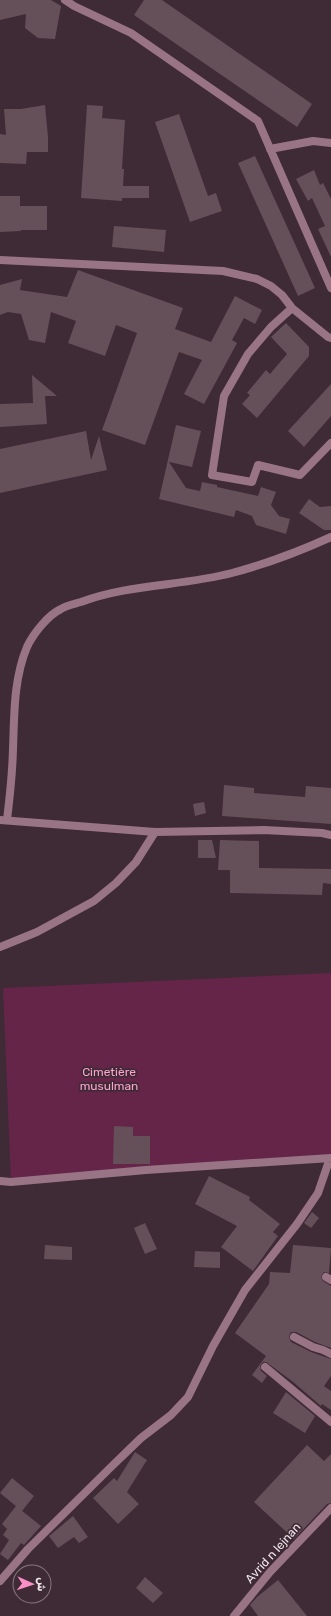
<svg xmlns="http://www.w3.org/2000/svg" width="331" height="1616" font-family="Rubik,Cairo,sans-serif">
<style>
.green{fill:#642548}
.building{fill:#654f59}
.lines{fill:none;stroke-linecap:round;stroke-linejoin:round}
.service{stroke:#997485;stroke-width:8}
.minor{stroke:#997485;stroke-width:8}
.labels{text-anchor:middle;stroke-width:3.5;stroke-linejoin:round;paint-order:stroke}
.park-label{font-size:12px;fill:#fda3d0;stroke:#3f2b35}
.street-label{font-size:12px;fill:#f2e5eb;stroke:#3f2b35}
</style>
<rect width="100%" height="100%" fill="#3f2b35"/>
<!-- green -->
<path class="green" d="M331,973v182l-320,27 -8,-194z"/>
<!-- building -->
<path class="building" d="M0,0h51l10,6 -6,33 -17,-1 -13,-10 1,-14 -26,6z
M144,0h18l150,104 -15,23 -163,-112z
M45,105l3,32v15h-21l-1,12 -26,-1v-29l6,1 -2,-26h17z
M87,105l16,1 -1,12 23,2 -3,49h2l-1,17h26v12h-27v3l-41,-3z
M179,114l29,82 8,-3 6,18 -32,11 -35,-100z
M255,156l60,132 -17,8 -60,-133z
M314,170l6,15 3,-2 8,16v58l-13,-28 7,-3 -13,-28 -4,3 -12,-22z
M0,196h20v10h27v24h-26v1l-21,1z
M114,226l52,4 -2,22 -52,-5z
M78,270l105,38 -8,21 36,13 24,-46 27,14 -7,14 -11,-6 -12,22 5,3 -33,61 -20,-10 18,-34 -23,-8 -34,93 -43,-15 35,-97 -21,-8 -11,31 -37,-13 8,-22 -25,-9 -6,31 -16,-3 -8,-26 -13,-2 -8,3v-30l22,-6 -2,11 47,7z
M286,323l23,24v9l-52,62 -15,-14 8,-9 -3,-2 19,-23 4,4 17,-20 -16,-17z
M32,375l25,21h-12l2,28 -47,3v-23l33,-1z
M331,384v32l-27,31 -16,-16z
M176,425l25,6 -9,36 -23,-5 17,26 14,3 2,-9 15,3v2l41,9 3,-9 15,5 -5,13 8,11 11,3 -4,15 -30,-9 -4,-9 -16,-6 -2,7 -75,-18z
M86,431l5,29 8,-24 8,34 -107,23v-44z
M309,499l11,8 11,-1v24h-7l-25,-17z
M224,785l30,3v5l51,4 1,-11 25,2v36l-109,-8z
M204,802l2,11 -11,3 -2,-12z
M198,840h14l4,18h-18z
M220,840l39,1v27l72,1v15l-8,-1 -1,12 -92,-2v-23h-12z
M114,1126l19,1v9h17v28h-37z
M209,1176l41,21 -1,3 31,24 -7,8 5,4 -25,35 -32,-24 16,-21 -42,-22z
M312,1212l7,6 -8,10 -7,-5z
M145,1223l12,26 -12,5 -11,-26z
M45,1245l27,2v13l-28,-1z
M293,1245l38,3 -2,25 -5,-1 -3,5 2,4 8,5v62l-16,-6 -19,-10h-5l-2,5 2,5 20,10 20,7v17l-7,10 7,5v19l-9,-6 -1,2 -29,-25 -26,-19h-3l-3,4 1,5 6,5 -5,7 -10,-8 14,-19 -31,-23 34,-49 1,-12 20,1z
M195,1251l25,1v16l-26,-1z
M286,1392l29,24 -10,17 -32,-20z
M307,1445l17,16 7,-7v49l-4,1 -33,35 -40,-37z
M135,1452l12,8 -20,32 12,12 -21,20 -25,-26 21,-20 3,3z
M12,1478l22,18 -12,15 -22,-18z
M16,1506l25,20 -17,19 -3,-2 -13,17 -8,-6 9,-14 -6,-5 4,-6 -5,-5z
M73,1516l15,21 -9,6 -5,-6 -16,11 -9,-12z
M145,1577l18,16 -10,10 -17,-15z
M278,1580l29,36h-49l-8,-11 7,-8z"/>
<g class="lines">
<!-- service -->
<path class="service" d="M326,1277l5,3
M294,1337l19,10 10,3 8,4
M265,1367l66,55"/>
<!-- minor -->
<path class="minor" d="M65,0l9,6 57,27 127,88 73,167
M270,149l43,-8 18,2
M0,260l223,11 34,8 14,7 11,9 10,13 36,29 3,1
M292,308l-21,19 -23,27 -24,42 -12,79 40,7 6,-17 42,10 31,-32
M0,820l155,12 109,-2 58,3 9,2
M7,820c2,-17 4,-34 5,-51 3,-40 -1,-84 15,-122 6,-13 21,-32 34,-38 6,-4 13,-5 20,-7 48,-18 101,-16 151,-29 34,-9 66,-21 99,-36
M0,947l37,-15 57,-31 22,-18 20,-21 19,-30
M0,1181l11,1 135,-12 185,-12
M0,1581l28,-32 83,-82 30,-29 30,-23 17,-18 25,-51 32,-56 52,-66 21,-31 12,-35
M234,1616l36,-44 61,-64"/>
</g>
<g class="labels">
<!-- park labels -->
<g class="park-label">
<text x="109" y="1076">Cimetière<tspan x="109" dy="14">musulman</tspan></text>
</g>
<!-- street labels -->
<g class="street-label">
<text transform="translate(273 1553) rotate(-48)" y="4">Avrid n lejnan</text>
</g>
</g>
<!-- north arrow -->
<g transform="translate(32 1584) rotate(93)"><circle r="19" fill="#3f2b35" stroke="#87757e"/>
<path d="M0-3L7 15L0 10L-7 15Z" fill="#fa8fc7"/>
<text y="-6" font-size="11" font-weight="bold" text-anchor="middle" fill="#f2e5eb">ش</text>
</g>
</svg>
